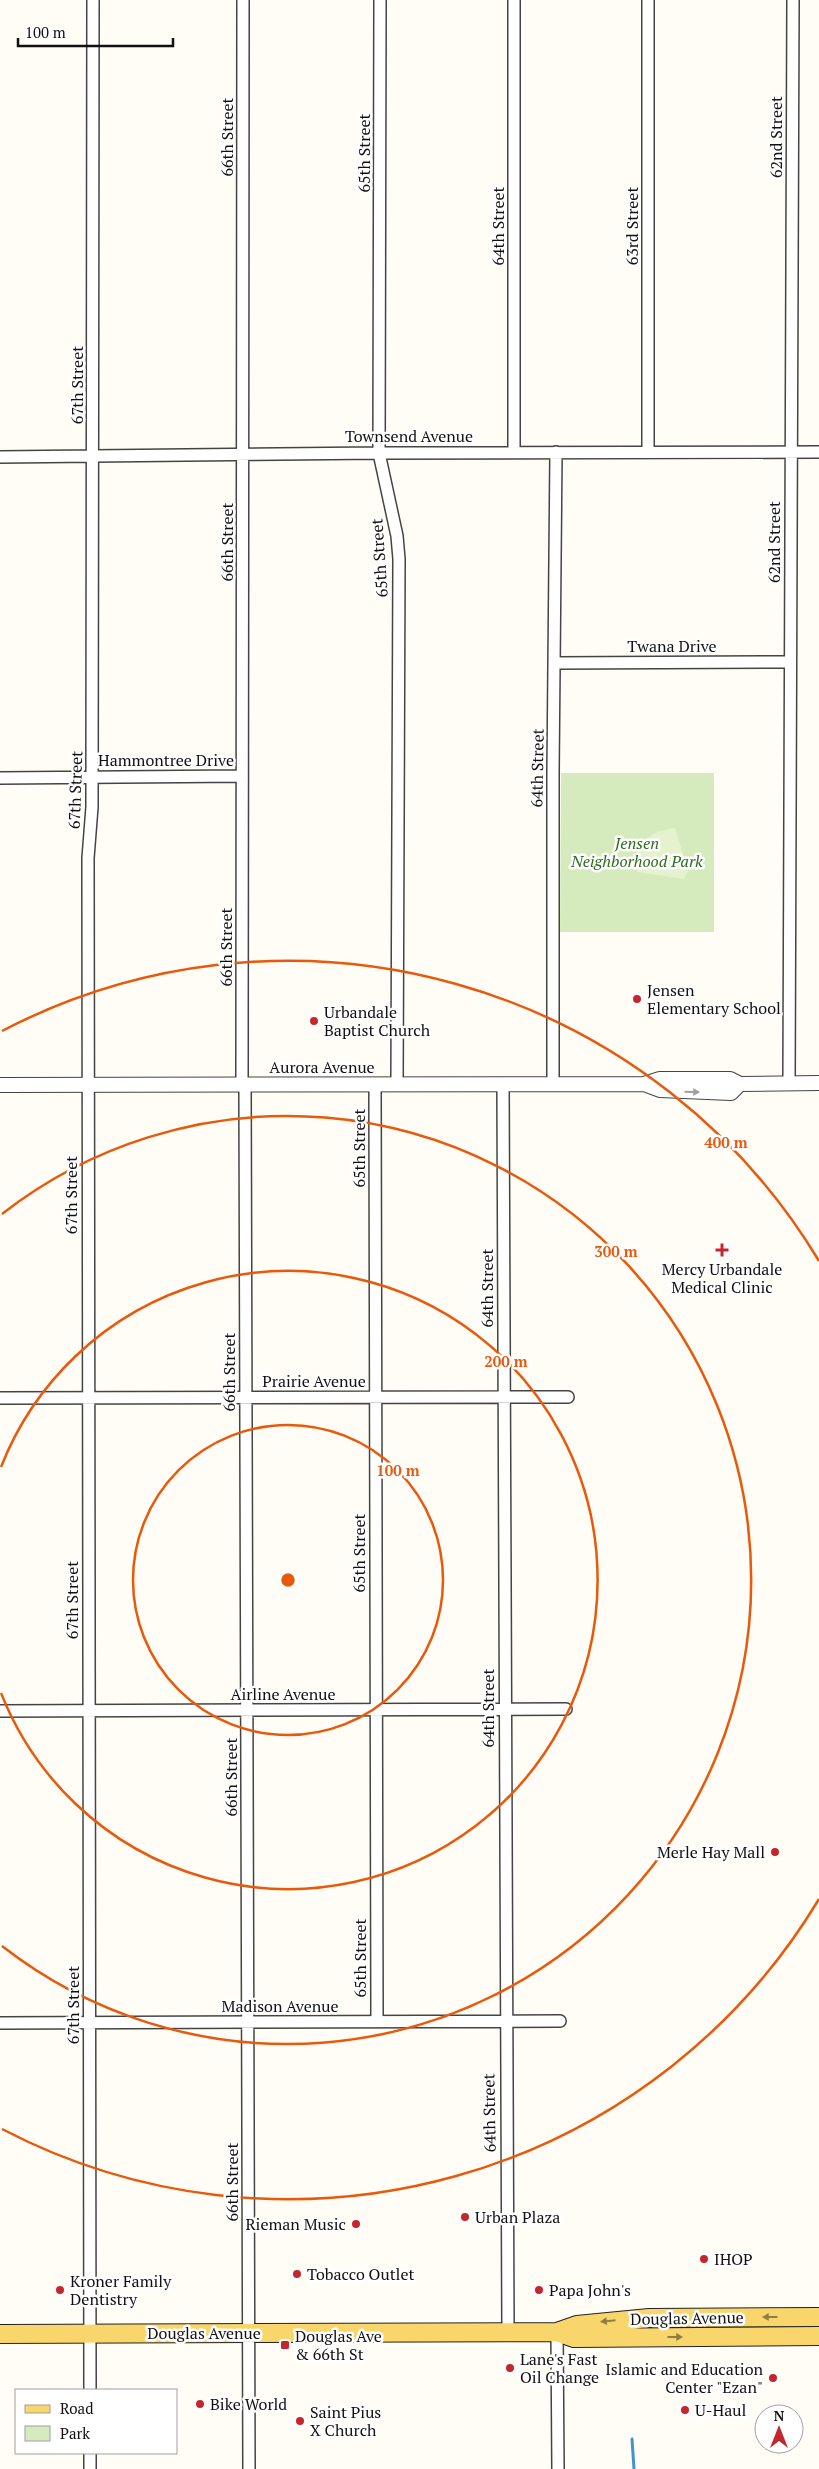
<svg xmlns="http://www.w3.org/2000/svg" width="819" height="2469" font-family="'PT Serif',serif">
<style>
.green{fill:#d5ebbd}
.pitch{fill:#e6f2cf}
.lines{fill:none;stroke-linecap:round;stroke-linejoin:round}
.stream{stroke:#3f96cf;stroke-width:3}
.minor-casing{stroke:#444;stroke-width:14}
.tertiary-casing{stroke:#444;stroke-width:16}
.primary-casing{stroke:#222;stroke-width:20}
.minor{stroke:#fff;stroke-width:11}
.tertiary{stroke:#fff;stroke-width:14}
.primary{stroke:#f9d66b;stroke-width:18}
.oneway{fill:#a0a0a0}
.oneway2{fill:#917d42}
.ring{fill:none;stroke:#e8590c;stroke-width:2.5}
.poi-dot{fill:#c4262e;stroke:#fff;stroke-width:2}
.labels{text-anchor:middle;stroke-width:5;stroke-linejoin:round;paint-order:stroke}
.street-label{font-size:16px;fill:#111;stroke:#fff}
.park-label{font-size:16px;font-style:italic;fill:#2f6b1f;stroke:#fff}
.poi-label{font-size:16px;fill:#111;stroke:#fff;text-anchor:start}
.centre{fill:#e8590c;stroke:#fff;stroke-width:2.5}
.ring-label{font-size:15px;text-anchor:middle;font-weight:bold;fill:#e8590c;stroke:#fff;stroke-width:5;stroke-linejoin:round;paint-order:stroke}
</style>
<rect width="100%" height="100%" fill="#fffdf5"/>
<!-- green -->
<path class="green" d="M561,773h153v159h-154z"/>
<!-- pitch -->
<path class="pitch" d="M675,828l13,43 -4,8 -47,-7c1,-31 8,-39 38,-44z"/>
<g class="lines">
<!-- stream -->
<path class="stream" d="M632,2439l2,30"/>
<defs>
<path id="minor" d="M380,0l-1,453 18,83 2,23 -2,525
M514,0v452
M648,452v-452
M0,457l379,-4 440,-1
M555,663l235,-1
M0,778l242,-2
M789,1083l4,-1083
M375,1084l2,937
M503,1084l5,1248
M553,1084v-311l3,-321
M242,1085l1,-1085
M245,1085l4,1384
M0,1398l568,-1
M0,1711l566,-2
M0,2023l560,-2
M557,2332l1,137
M90,2390l-2,-1532 4,-51 1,-807
M90,2453v16"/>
<path id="tertiary" d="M644,1084l16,6 71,3 9,-9
M0,1085l644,-1 16,-5h70l10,5 79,-1"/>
<path id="primary" d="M557,2332l17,6 245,-2
M0,2334l557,-2 20,-7 72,-7 170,-1"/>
</defs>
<!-- minor casing -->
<use href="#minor" class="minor-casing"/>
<!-- tertiary casing -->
<use href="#tertiary" class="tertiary-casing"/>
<!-- primary casing -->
<use href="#primary" class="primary-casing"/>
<!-- minor -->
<use href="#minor" class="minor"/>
<!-- tertiary -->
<use href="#tertiary" class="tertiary"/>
<!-- primary -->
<use href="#primary" class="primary"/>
</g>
<!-- one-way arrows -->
<defs><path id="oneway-solid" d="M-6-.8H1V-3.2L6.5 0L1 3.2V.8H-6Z" transform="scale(1.25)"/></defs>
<use class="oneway" href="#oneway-solid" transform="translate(692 1092) rotate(2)"/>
<g class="oneway2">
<use href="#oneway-solid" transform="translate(770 2317) rotate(180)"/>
<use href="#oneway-solid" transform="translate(608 2321) rotate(174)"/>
<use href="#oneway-solid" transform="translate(675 2337)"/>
</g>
<!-- distance rings -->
<g class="ring">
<circle cx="288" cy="1580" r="155"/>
<path d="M1 1467A309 309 0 1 1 1 1693"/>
<path d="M2 1214A464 464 0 1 1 2 1946"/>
<path d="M819 1899A619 619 0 0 1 2 2129M2 1031A619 619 0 0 1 819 1261"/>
</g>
<!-- markers -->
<g class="poi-dot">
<circle cx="637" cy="999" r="5"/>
<circle cx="314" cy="1021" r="5"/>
<path d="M719.5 1242.5h5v5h5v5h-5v5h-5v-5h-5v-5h5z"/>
<circle cx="775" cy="1852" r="5"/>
<circle cx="465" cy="2217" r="5"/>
<circle cx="356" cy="2224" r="5"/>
<circle cx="704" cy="2259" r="5"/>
<circle cx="297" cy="2274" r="5"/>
<circle cx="60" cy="2290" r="5"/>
<circle cx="539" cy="2290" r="5"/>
<rect x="280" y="2340" width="10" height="10" rx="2.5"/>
<circle cx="510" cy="2368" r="5"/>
<circle cx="773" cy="2378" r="5"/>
<circle cx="200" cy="2404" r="5"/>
<circle cx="685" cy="2410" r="5"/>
<circle cx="300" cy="2421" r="5"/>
</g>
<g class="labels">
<!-- street labels -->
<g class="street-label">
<text transform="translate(227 137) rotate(-90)" y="6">66th Street</text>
<text transform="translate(776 137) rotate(-90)" y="6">62nd Street</text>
<text transform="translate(364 153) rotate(-90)" y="6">65th Street</text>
<text transform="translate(498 226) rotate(-90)" y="6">64th Street</text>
<text transform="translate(632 226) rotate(-90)" y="6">63rd Street</text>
<text transform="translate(77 385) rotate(-90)" y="6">67th Street</text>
<text x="409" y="442">Townsend Avenue</text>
<text transform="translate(227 542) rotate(-90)" y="6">66th Street</text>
<text transform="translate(774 542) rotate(-90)" y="6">62nd Street</text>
<text transform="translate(379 558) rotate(-94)" y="6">65th Street</text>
<text x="672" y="652">Twana Drive</text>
<text x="166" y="766">Hammontree Drive</text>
<text transform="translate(537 768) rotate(-89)" y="6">64th Street</text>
<text transform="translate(75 790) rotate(-88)" y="6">67th Street</text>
<text transform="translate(226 947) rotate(-90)" y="6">66th Street</text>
<text x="322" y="1073">Aurora Avenue</text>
<text transform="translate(359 1148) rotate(-90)" y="6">65th Street</text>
<text transform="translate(71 1195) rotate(-90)" y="6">67th Street</text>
<text transform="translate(487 1288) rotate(-90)" y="6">64th Street</text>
<text transform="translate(229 1372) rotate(-90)" y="6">66th Street</text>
<text x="314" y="1387">Prairie Avenue</text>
<text transform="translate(359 1553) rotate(-90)" y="6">65th Street</text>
<text transform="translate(72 1600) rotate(-90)" y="6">67th Street</text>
<text x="283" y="1700">Airline Avenue</text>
<text transform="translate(488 1708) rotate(-90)" y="6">64th Street</text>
<text transform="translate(231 1777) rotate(-90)" y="6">66th Street</text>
<text transform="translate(360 1958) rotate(-90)" y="6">65th Street</text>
<text transform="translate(73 2005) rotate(-90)" y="6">67th Street</text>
<text x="280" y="2012">Madison Avenue</text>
<text transform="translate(489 2113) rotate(-91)" y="6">64th Street</text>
<text transform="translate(232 2182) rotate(-90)" y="6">66th Street</text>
<text transform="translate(687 2318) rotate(-1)" y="6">Douglas Avenue</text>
<text x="204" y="2339">Douglas Avenue</text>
</g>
<!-- park labels -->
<g class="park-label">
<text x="637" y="849">Jensen<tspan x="637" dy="18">Neighborhood Park</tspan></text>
</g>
<!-- poi labels -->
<g class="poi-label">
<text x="647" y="996">Jensen<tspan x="647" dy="18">Elementary School</tspan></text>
<text x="324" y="1018">Urbandale<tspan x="324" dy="18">Baptist Church</tspan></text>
<text x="722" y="1275" text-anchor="middle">Mercy Urbandale<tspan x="722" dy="18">Medical Clinic</tspan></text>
<text x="765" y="1858" text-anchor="end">Merle Hay Mall</text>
<text x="475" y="2223">Urban Plaza</text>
<text x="346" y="2230" text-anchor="end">Rieman Music</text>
<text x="714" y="2265">IHOP</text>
<text x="307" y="2280">Tobacco Outlet</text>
<text x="70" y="2287">Kroner Family<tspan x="70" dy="18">Dentistry</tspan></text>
<text x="549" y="2296">Papa John's</text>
<text x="295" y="2342">Douglas Ave<tspan x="295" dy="18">&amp; 66th St</tspan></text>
<text x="520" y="2365">Lane's Fast<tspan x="520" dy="18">Oil Change</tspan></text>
<text x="763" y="2375" text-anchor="end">Islamic and Education<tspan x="763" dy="18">Center "Ezan"</tspan></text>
<text x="210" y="2410">Bike World</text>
<text x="695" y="2416">U-Haul</text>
<text x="310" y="2418">Saint Pius<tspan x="310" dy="18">X Church</tspan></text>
</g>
</g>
<circle cx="288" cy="1580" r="8" class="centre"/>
<g class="ring-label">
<text x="726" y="1148">400 m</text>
<text x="616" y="1257">300 m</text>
<text x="506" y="1367">200 m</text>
<text x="398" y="1476">100 m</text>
</g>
<!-- legend -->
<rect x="15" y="2389" width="162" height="65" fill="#ffffff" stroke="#a0a0a0"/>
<rect x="25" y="2405" width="25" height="8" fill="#f9d66b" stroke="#a0a0a0"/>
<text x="60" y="2414" font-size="15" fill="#111111">Road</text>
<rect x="25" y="2426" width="25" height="15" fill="#d5ebbd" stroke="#a0a0a0"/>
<text x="60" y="2439" font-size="15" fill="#111111">Park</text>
<!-- north arrow -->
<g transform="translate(779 2429)"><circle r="24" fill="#ffffff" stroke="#a0a0a0"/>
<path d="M0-4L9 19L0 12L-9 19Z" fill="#c4262e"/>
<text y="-8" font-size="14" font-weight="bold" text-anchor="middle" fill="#111111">N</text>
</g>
<!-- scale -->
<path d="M18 38v8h155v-8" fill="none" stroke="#111111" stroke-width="2.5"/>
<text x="25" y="38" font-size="15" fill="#111111" stroke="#ffffff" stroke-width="4" paint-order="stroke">100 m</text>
</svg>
